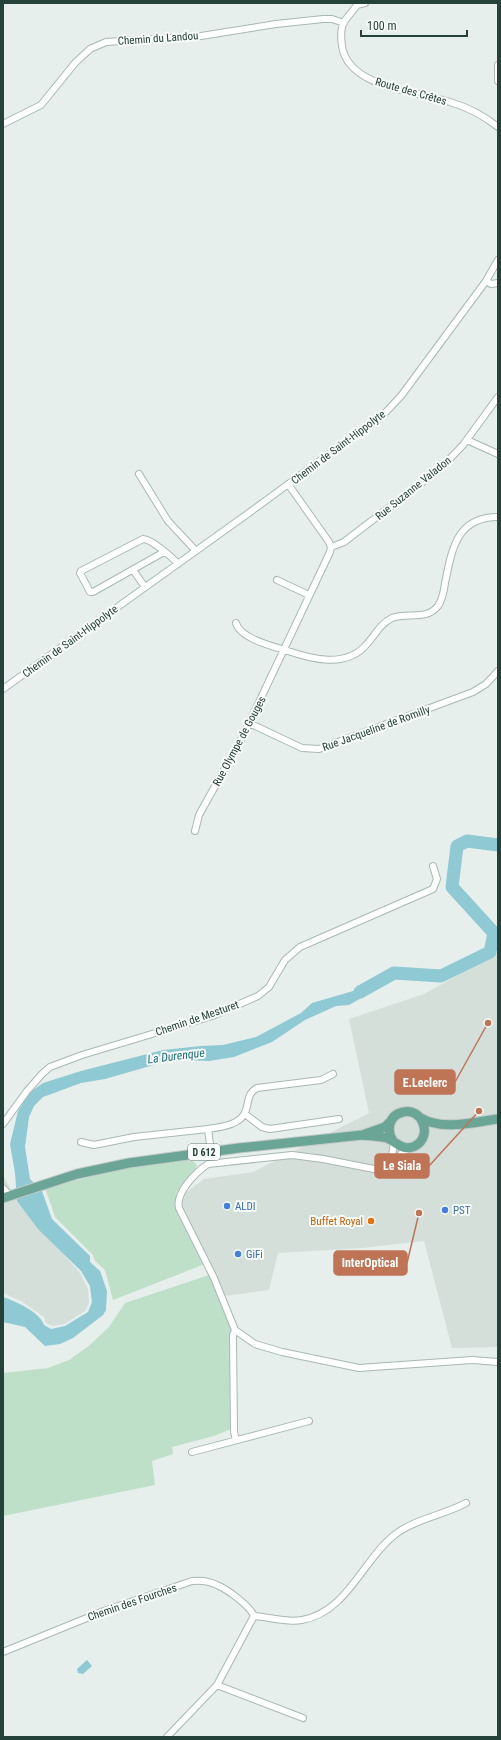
<svg xmlns="http://www.w3.org/2000/svg" width="501" height="1740" font-family="'Roboto Condensed',sans-serif">
<style>
.built{fill:#d4dfda}
.green{fill:#bfe0c8}
.water{fill:#8ec9d4}
.lines{fill:none;stroke-linecap:round;stroke-linejoin:round}
.river{stroke:#8ec9d4;stroke-width:13}
.minor-casing{stroke:#a8b8b2;stroke-width:8}
.tertiary-casing{stroke:#a8b8b2;stroke-width:9}
.primary-casing{stroke:#c2cac8;stroke-width:11}
.minor{stroke:#fff;stroke-width:6}
.tertiary{stroke:#fff;stroke-width:7}
.primary{stroke:#6aa596;stroke-width:9}
.shop-dot{fill:#3f7fe0;stroke:#f7fbf9;stroke-width:1.5}
.food-dot{fill:#e8710a;stroke:#f7fbf9;stroke-width:1.5}
.labels{text-anchor:middle;stroke-width:4;stroke-linejoin:round;paint-order:stroke}
.shield{fill:#f7fbf9;stroke:#637a73;stroke-width:1}
.shield-label{font-size:10px;font-weight:bold;fill:#24423a}
.street-label{font-size:11px;fill:#24423a;stroke:#f7fbf9}
.shop-label{font-size:11px;fill:#366cbe;stroke:#f7fbf9;text-anchor:start}
.food-label{font-size:11px;fill:#c56008;stroke:#f7fbf9;text-anchor:end}
.water-label{font-size:12px;font-style:italic;fill:#1c6f80;stroke:#f7fbf9}
.leader{fill:none;stroke:#c07456;stroke-width:1.5}
.callout-dot{fill:#c07456;stroke:#f7fbf9;stroke-width:1.5}
.callout{fill:#c07456;stroke:#c07456;stroke-width:1.5}
.callout-label{font-size:12px;text-anchor:middle;font-weight:bold;fill:#fff}
</style>
<rect width="100%" height="100%" fill="#e6efeb"/>
<!-- built -->
<path class="built" d="M498,953v394l-46,1 -28,-107 -62,7 -84,5 -9,37 -44,6 -43,-89 -1,-8 3,-5 20,-15 49,-7 116,-59 -20,-94 75,-25z
M3,1175l14,26 63,72 8,16 1,14 -4,8 -21,13 -12,2 -6,-3 -2,-6 -23,-16 -18,-8z"/>
<!-- green -->
<path class="green" d="M188,1160l6,2 3,3 -1,3 -19,24 -2,9 2,11 28,52 -92,36 -8,-30 -10,-9 -2,-6 -38,-38 -10,-29 76,-19z
M209,1275l22,53v101l-17,7 -42,11 1,7 -21,7 3,24 -152,31v-143l45,-5 21,-8 21,-15 19,-18 16,-24z"/>
<!-- water -->
<path class="water" d="M379,980l-16,17 -14,8 -13,1 -31,14 -33,22 -38,15 -25,4 -26,-1 -19,2 -59,17 -24,4 -38,14 -9,9 -5,11 -4,30 5,32 12,12 10,28 38,37v6l10,9 7,20 -1,19 -3,5 -30,23 -13,6 -15,2 -20,-19 -22,-5v-25c12,4 37,15 41,28l7,4 14,-3 23,-14 4,-10 -2,-16 -9,-15 -43,-42 -21,-28 -2,-28 -5,-29 8,-33 11,-18 14,-10 38,-12 82,-21 38,-4 22,-1 33,-8 45,-24 11,-10 48,-14z
M87,1660l5,6 -9,8 -5,-1 -1,-4z"/>
<g class="lines">
<!-- river -->
<path class="river" d="M360,992l34,-19 47,3 49,-24 4,-19 -42,-46 5,-41 10,-5 31,4"/>
<defs>
<path id="minor" d="M365,3l-8,2c-4,6 -9,11 -13,17 -4,7 -3,17 -2,24 6,42 75,45 108,56 17,5 34,14 48,25
M498,65v16
M3,124l38,-19 34,-42 15,-14 16,-7 95,-6 75,-12 47,-5h9l12,4
M486,281l5,3 7,-1
M467,440l31,14
M139,474l29,47 28,30
M331,547l13,-5 98,-75 21,-22 35,-48
M164,552l-71,40h-3l-10,-19 1,-2 62,-32c8,0 29,18 35,25
M133,570l12,17
M277,580l32,15
M236,623c4,15 35,23 49,27 26,9 61,19 82,-6 9,-10 13,-20 25,-26 16,-6 34,3 46,-12 5,-7 6,-16 7,-23 7,-33 11,-66 53,-66
M3,689l243,-174 138,-101 17,-18 85,-115 12,-21
M249,723l53,25 17,1 154,-57 13,-8 12,-13
M195,831l4,-16 44,-79 87,-184 1,-5 -2,-5 -41,-58
M245,1114l17,13 8,2 69,-10
M3,1124l24,-33 16,-18 7,-6 32,-12 130,-39 46,-20 11,-9 16,-27 15,-13 133,-58 4,-10 -4,-13
M208,1129c13,-2 34,-4 38,-19 3,-9 1,-16 11,-22l64,-8 12,-6
M81,1142l13,3 40,-8 74,-8 3,23
M409,1148c-11,6 -18,20 -30,22l-56,-11 -31,-4 -84,9c-12,8 -33,29 -29,44l35,70 21,52 20,14 27,8 77,16 113,-8 26,2
M391,1162l3,-19
M235,1330l-2,5 1,97 2,8
M192,1452l117,-31
M254,1616c15,1 33,7 48,4 46,-8 61,-62 95,-87 21,-15 47,-18 69,-30
M3,1652l101,-41 88,-30c9,-1 17,0 25,4 10,4 33,21 37,31
M217,1685l86,33
M167,1737l50,-52 37,-69"/>
<path id="tertiary" d="M3,1189l6,6"/>
<path id="primary" d="M421,1118c21,13 54,4 77,1
M365,1134l20,-7 6,-6
M3,1198l74,-24 52,-11 110,-15 123,-13c8,1 17,1 25,3 10,4 16,14 28,8 18,-9 8,-39 -12,-34 -14,3 -17,18 -10,29"/>
</defs>
<!-- minor casing -->
<use href="#minor" class="minor-casing"/>
<!-- tertiary casing -->
<use href="#tertiary" class="tertiary-casing"/>
<!-- primary casing -->
<use href="#primary" class="primary-casing"/>
<!-- minor -->
<use href="#minor" class="minor"/>
<!-- tertiary -->
<use href="#tertiary" class="tertiary"/>
<!-- primary -->
<use href="#primary" class="primary"/>
</g>
<!-- markers -->
<g class="shop-dot">
<circle cx="227" cy="1206" r="4"/>
<circle cx="445" cy="1210" r="4"/>
<circle cx="238" cy="1254" r="4"/>
</g>
<circle class="food-dot" cx="371" cy="1221" r="4"/>
<g class="labels">
<!-- shield labels -->
<rect class="shield" x="188" y="1144" width="32" height="16" rx="3"/>
<g class="shield-label">
<text x="204" y="1156">D 612</text>
</g>
<!-- street labels -->
<g class="street-label">
<text transform="translate(158 38) rotate(-4)" y="4">Chemin du Landou</text>
<text transform="translate(411 91) rotate(16)" y="4">Route des Crêtes</text>
<text transform="translate(338 447) rotate(-37)" y="4">Chemin de Saint-Hippolyte</text>
<text transform="translate(413 488) rotate(-39)" y="4">Rue Suzanne Valadon</text>
<text transform="translate(70 641) rotate(-36)" y="4">Chemin de Saint-Hippolyte</text>
<text transform="translate(376 728) rotate(-20)" y="4">Rue Jacqueline de Romilly</text>
<text transform="translate(239 741) rotate(-62)" y="4">Rue Olympe de Gouges</text>
<text transform="translate(197 1018) rotate(-19)" y="4">Chemin de Mesturet</text>
<text transform="translate(132 1602) rotate(-19)" y="4">Chemin des Fourches</text>
</g>
<!-- shop labels -->
<g class="shop-label">
<text x="235" y="1210">ALDI</text>
<text x="453" y="1214">PST</text>
<text x="246" y="1258">GiFi</text>
</g>
<!-- food labels -->
<g class="food-label">
<text x="363" y="1225">Buffet Royal</text>
</g>
<!-- water labels -->
<g class="water-label">
<text transform="translate(176 1056) rotate(-7)" y="4">La Durenque</text>
</g>
</g>
<!-- callouts -->
<path class="leader" d="M488 1023L455 1082M479 1111L429 1166M419 1213L407 1263"/>
<g class="callout-dot">
<circle cx="488" cy="1023" r="4"/>
<circle cx="479" cy="1111" r="4"/>
<circle cx="419" cy="1213" r="4"/>
</g>
<g class="callout">
<rect x="395" y="1070" width="60" height="24" rx="4"/>
<rect x="375" y="1154" width="54" height="24" rx="4"/>
<rect x="334" y="1251" width="73" height="24" rx="4"/>
</g>
<g class="callout-label">
<text x="425" y="1087">E.Leclerc</text>
<text x="402" y="1170">Le Siala</text>
<text x="370" y="1267">InterOptical</text>
</g>
<!-- border -->
<rect width="501" height="1740" fill="none" stroke="#24423a" stroke-width="8"/>
<!-- scale -->
<path d="M361 30v6h106v-6" fill="none" stroke="#24423a" stroke-width="2"/>
<text x="367" y="30" font-size="12" fill="#24423a" stroke="#f7fbf9" stroke-width="3" paint-order="stroke">100 m</text>
</svg>
